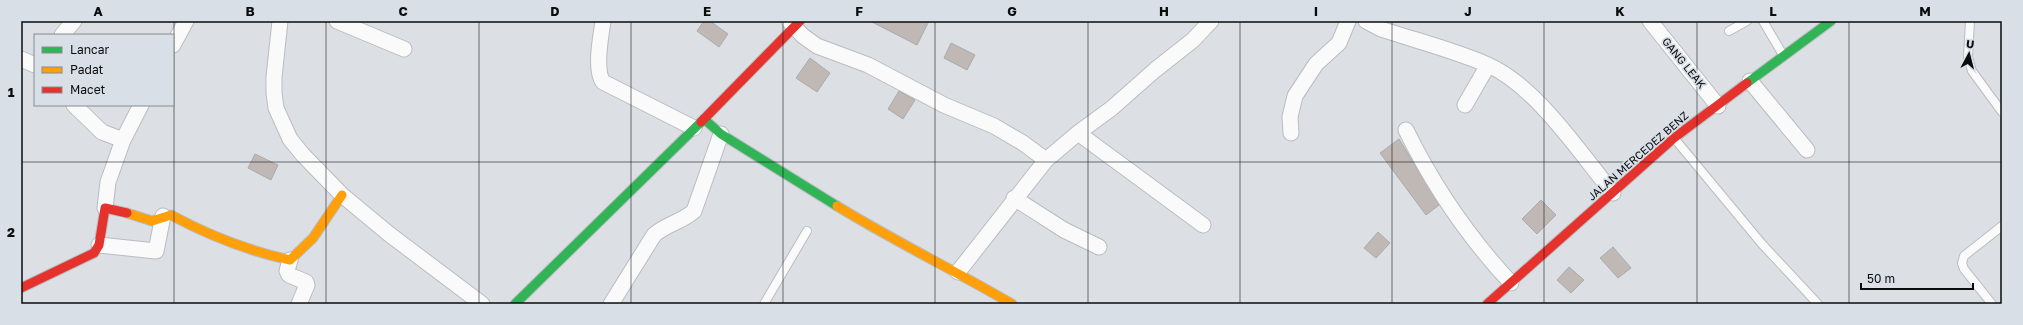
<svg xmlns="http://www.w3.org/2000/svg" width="2023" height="325" font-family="'Golos Text',sans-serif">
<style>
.building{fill:#c0b8b4;stroke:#aaabab}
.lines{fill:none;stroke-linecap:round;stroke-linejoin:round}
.lane-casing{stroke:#b9bcc0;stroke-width:10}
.street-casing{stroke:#b9bcc0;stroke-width:17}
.fast-casing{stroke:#b9bcc0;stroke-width:11}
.slow-casing{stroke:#b9bcc0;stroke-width:11}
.jam-casing{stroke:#b9bcc0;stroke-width:11}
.lane{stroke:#fafafb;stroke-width:8}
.street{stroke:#fafafb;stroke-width:15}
.fast{stroke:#30b455;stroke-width:9}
.slow{stroke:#ff9f0a;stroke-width:9}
.jam{stroke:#e5322d;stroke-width:9}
.grid{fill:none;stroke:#0a0c0e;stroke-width:1;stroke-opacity:0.55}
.labels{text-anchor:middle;stroke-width:3.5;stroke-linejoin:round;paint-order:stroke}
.street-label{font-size:11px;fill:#0a0c0e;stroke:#d9dfe7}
.neatline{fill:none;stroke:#0a0c0e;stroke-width:1.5}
.grid-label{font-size:13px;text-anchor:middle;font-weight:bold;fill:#0a0c0e}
</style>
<rect width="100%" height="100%" fill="#dce0e4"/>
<!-- building -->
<path class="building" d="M704,21h6l18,13 -9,13 -22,-16z
M870,21h59l-12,24z
M951,43l24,12 -8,15 -23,-12z
M810,58l20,15 -13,19 -21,-14z
M899,91l16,9 -12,19 -15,-10z
M1399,139l40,66 -13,10 -46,-62z
M255,154l23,11 -7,15 -23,-12z
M1541,200l15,15 -19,19 -15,-15z
M1378,232l12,11 -14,15 -12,-10z
M1613,247l18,21 -13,10 -18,-20z
M1569,267l15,13 -13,13 -14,-13z"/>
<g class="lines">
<defs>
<path id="lane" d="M1763,21l20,34
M1970,21l-2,36 4,14 30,41
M1729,31l18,-10
M1674,138l88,106 56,60
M764,304l43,-73
M1992,304l-28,-35 -2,-6 2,-7 38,-30"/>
<path id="street" d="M280,21l-6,56v16l2,15 14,31 13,16 39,40 47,39 93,70
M337,21l67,28
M603,21c-2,15 -9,48 0,61l91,46
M789,21l14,15 14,10 51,19 76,40 50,21 29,17 23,17
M1366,21l15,8c36,12 73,21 107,36 48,21 92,88 125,128
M1650,21l68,85
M62,35l12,-14
M173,45l13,-24
M21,59l14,6
M1750,81l57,69
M74,105l28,27 21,8
M1465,105l23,-40
M1406,130c27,55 63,108 105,153
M1078,133l125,92
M1291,133l-1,-16 5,-21 21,-32 23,-21 9,-22
M1014,198l50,32 35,17
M105,208l3,-26 15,-42 18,-35
M99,245l57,6 7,-35
M290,260l-3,11 2,4 17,7 1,3 -8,19
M958,272l88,-112 32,-27 34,-25 43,-38 38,-30 18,-19
M611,304l43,-69c12,-11 28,-13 40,-24l27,-77"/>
<path id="fast" d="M1747,83l84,-62
M704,119l17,15 116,72
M515,304l186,-182"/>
<path id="slow" d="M837,206c57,35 117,64 175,98
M127,213l25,8 19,-6c37,20 78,36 119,45l23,-22 29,-43"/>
<path id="jam" d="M701,122l99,-101
M21,288l73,-35 5,-8 6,-37 22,5
M1487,304l187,-166 73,-55"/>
</defs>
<!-- lane casing -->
<use href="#lane" class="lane-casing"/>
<!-- street casing -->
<use href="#street" class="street-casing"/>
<!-- fast casing -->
<use href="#fast" class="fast-casing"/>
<!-- slow casing -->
<use href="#slow" class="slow-casing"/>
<!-- jam casing -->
<use href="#jam" class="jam-casing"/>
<!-- lane -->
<use href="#lane" class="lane"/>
<!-- street -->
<use href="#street" class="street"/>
<!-- fast -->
<use href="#fast" class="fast"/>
<!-- slow -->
<use href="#slow" class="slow"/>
<!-- jam -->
<use href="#jam" class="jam"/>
</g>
<!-- grid -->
<path class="grid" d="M174,21v283M326,21v283M479,21v283M631,21v283M783,21v283M935,21v283M1088,21v283M1240,21v283M1392,21v283M1544,21v283M1697,21v283M1849,21v283M21,162h1981"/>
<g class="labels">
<!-- street labels -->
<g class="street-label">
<text transform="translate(1684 63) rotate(51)" y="4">GANG LEAK</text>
<text transform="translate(1638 156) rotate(-41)" y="4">JALAN MERCEDEZ BENZ</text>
</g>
</g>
<!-- border -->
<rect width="2023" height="325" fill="none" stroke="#d9dfe7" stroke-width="44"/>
<!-- legend -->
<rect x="34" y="34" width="140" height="72" fill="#d9dfe7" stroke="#868b90"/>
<rect x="42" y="47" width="20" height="6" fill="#30b455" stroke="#868b90"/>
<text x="70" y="54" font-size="12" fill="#0a0c0e">Lancar</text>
<rect x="42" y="67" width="20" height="6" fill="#ff9f0a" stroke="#868b90"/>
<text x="70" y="74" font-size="12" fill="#0a0c0e">Padat</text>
<rect x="42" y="87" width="20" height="6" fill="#e5322d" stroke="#868b90"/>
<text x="70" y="94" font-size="12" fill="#0a0c0e">Macet</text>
<!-- north arrow -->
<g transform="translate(1969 54) rotate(7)" stroke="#d9dfe7" stroke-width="3" paint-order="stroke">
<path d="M0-3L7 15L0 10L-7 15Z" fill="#0a0c0e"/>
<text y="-6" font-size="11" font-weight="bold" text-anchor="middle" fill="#0a0c0e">U</text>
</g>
<!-- scale -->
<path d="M1861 283v6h112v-6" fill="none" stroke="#0a0c0e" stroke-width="2"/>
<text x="1867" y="283" font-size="12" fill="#0a0c0e" stroke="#d9dfe7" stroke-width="3" paint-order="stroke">50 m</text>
<rect x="22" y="22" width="1979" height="281" class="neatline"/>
<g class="grid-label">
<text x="98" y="16">A</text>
<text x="250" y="16">B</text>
<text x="403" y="16">C</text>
<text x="555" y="16">D</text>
<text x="707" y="16">E</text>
<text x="859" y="16">F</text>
<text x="1012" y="16">G</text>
<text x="1164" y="16">H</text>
<text x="1316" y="16">I</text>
<text x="1468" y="16">J</text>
<text x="1620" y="16">K</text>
<text x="1773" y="16">L</text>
<text x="1925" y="16">M</text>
<text x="11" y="97">1</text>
<text x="11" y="237">2</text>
</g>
</svg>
